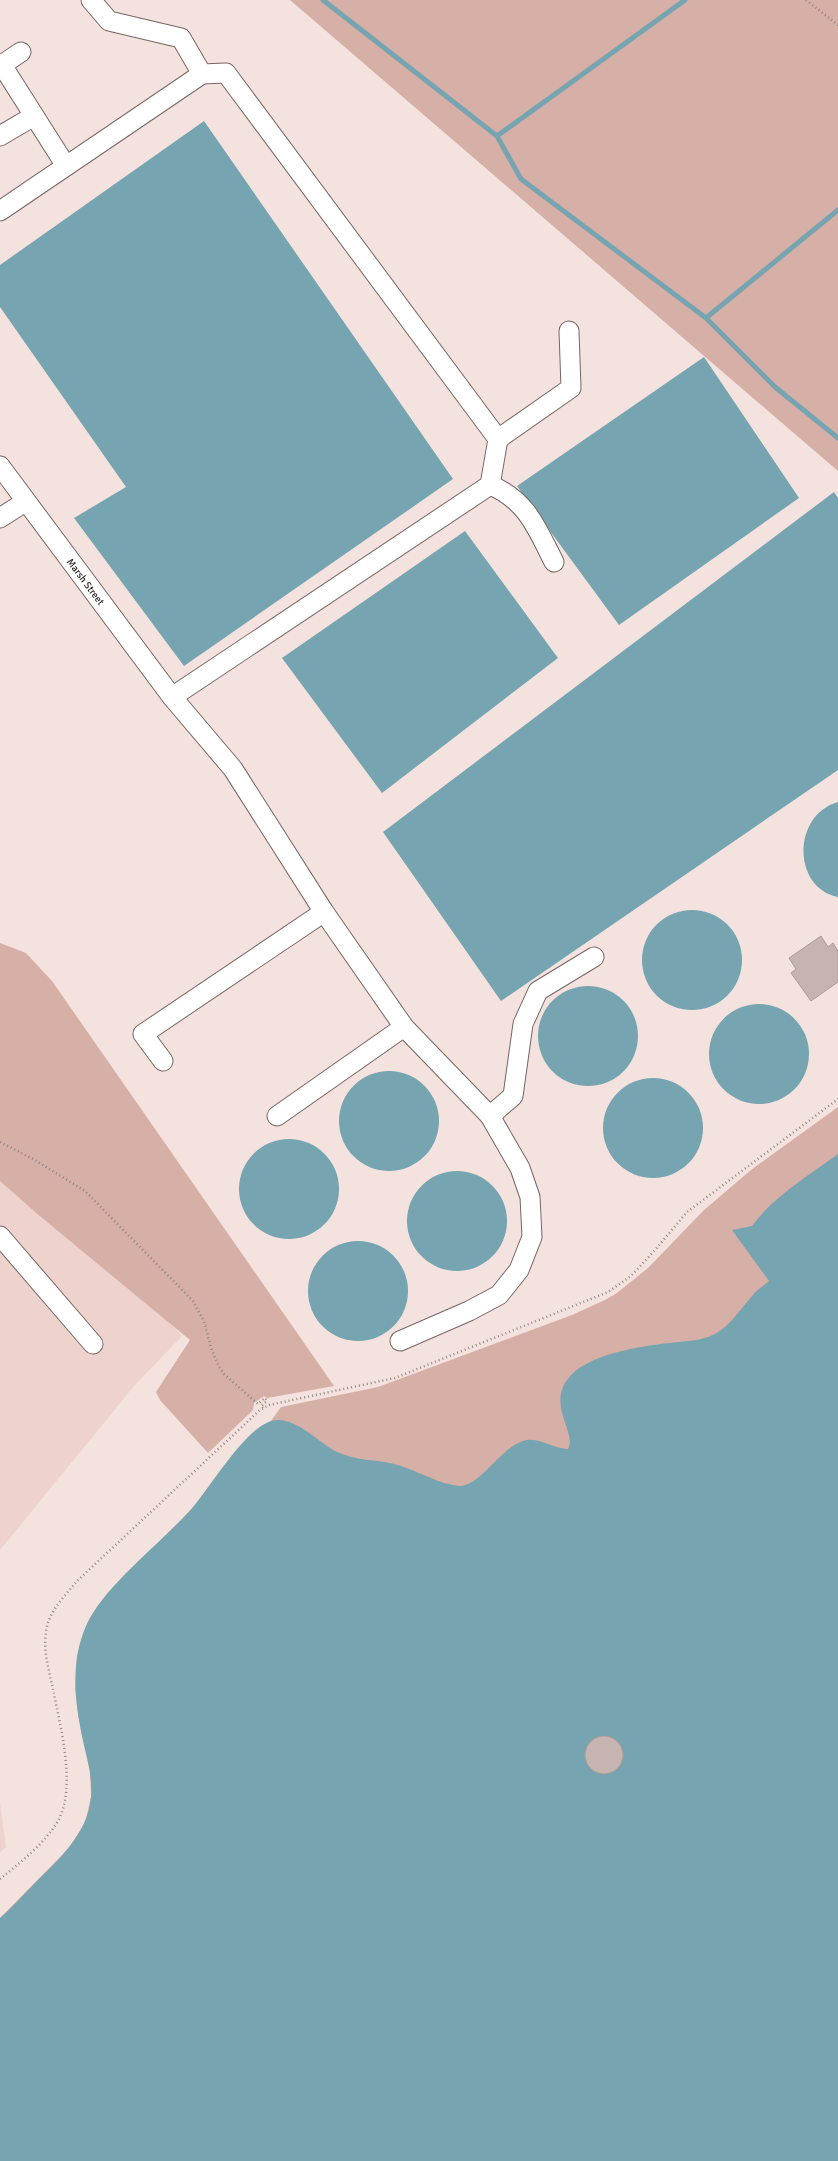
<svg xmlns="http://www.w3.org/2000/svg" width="838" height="2161" font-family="Signika,sans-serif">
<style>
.built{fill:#edd2cd}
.green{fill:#d6afa7}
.water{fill:#76a4b0}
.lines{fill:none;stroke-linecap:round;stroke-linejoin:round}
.stream{stroke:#76a4b0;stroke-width:5}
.building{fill:#c5b4b0;stroke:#ac9b97}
.minor-casing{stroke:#766663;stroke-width:21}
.path{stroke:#928583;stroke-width:2.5;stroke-dasharray:1 3;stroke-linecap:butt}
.minor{stroke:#fff;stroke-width:19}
.labels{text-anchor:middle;stroke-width:3;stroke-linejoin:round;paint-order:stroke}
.street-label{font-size:10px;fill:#241d1c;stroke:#f4e2de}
</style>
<rect width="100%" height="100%" fill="#f4e2de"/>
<!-- built -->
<path class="built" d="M0,1166l45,17 137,153 -48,50 -134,164z
M0,1803l6,44 -6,5z"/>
<!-- green -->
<path class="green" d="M290,0h548v471z
M0,943l26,10 26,28 282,405 -67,12 -3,-2 -10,7 -1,7 -45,43 -48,-53 -4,-8 34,-52 -149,-123 -41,-36z
M838,1107v198l-838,613 69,-70 16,-25 6,-26 -1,-27 -12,-55 -3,-26 2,-34 9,-28 21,-33 86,-86 44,-58 20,-21 14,-8 10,-14 97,-20 194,-72 33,-15 12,-7 31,-25 56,-58 47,-40z"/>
<!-- water -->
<path class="water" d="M204,121l249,358 -269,187 -110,-148 52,-31 -126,-180v-42z
M704,357l95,141 -180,127 -102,-139z
M834,492l4,6v272l-337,231 -118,-169z
M465,531l93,127 -176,135 -100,-135z
M838,802v95c-46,-9 -46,-82 0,-95z
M642 960a50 50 0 1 1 100 0a50 50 0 1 1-100 0Z
M538 1036a50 50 0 1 1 100 0a50 50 0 1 1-100 0Z
M709 1054a50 50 0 1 1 100 0a50 50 0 1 1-100 0Z
M339 1121a50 50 0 1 1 100 0a50 50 0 1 1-100 0Z
M603 1128a50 50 0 1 1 100 0a50 50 0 1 1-100 0Z
M239 1189a50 50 0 1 1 100 0a50 50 0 1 1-100 0Z
M838,1154v1007h-838v-243c12,-10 22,-22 33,-33 25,-25 55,-51 58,-88 2,-19 -4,-38 -8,-56 -8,-38 -13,-79 3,-115 19,-42 76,-83 107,-119 18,-21 52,-78 78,-86 22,-6 45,19 62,29 25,13 44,8 68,16 19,6 38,18 58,20 21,1 41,-38 64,-45 16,-5 29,8 45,8 9,-16 -20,-42 -1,-69 18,-26 74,-34 103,-37 15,-2 32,-2 45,-9 16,-9 26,-26 38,-39 4,-6 11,-9 16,-14l-37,-51 20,-4c22,-30 56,-50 86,-72z
M407 1221a50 50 0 1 1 100 0a50 50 0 1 1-100 0Z
M308 1291a50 50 0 1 1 100 0a50 50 0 1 1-100 0Z"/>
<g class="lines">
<!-- stream -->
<path class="stream" d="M323,0l174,136 24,43 185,139 69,69 63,51
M497,136l188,-136
M706,318l132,-108"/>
</g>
<!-- building -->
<path class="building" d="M821,936l7,11 5,-4 5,8v31l-27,19 -20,-28 5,-4 -7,-11z
M585 1755a19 19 0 1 1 38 0a19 19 0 1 1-38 0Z"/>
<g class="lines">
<defs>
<g id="minor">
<path d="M91,0l18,21 72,17 21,36 24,-1 272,366 -8,46 -318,212"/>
<path d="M2,65l64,101"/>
<path d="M0,66l21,-14"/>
<path d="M0,136l34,-20"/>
<path d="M0,211l202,-137"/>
<path d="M498,439l73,-51 -2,-57"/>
<path id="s1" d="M0,466l172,231 61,72 91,143 80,115 -127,89"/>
<path d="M490,485c37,15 47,44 64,77"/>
<path d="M0,518l25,-16"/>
<path d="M404,1027l86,89 23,-20 10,-72 15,-33 56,-34"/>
<path d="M163,1061l-20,-27 181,-122"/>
<path d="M0,1236l93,108"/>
<path d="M400,1341l69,-30 30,-16 20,-25 13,-33 -2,-40 -10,-29 -30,-52"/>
</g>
</defs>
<!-- minor casing -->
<use href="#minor" class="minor-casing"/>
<!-- path -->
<path class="path" d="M806,0l32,25
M0,1142l33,17 52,32 108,110 11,20 7,27 8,19 5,7 34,30 7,-6 2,3 -6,5 2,2
M0,1879c20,-16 45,-36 58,-58 19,-35 2,-95 -5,-132 -4,-18 -10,-38 -7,-57 2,-20 19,-36 31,-51l183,-171 9,-5 126,-27 213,-86 23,-16 25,-27 31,-37 151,-113"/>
<!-- minor -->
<use href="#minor" class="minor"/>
</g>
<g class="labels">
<!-- street labels -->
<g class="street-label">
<text dy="4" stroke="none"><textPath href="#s1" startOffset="144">Marsh Street</textPath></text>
</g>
</g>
</svg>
